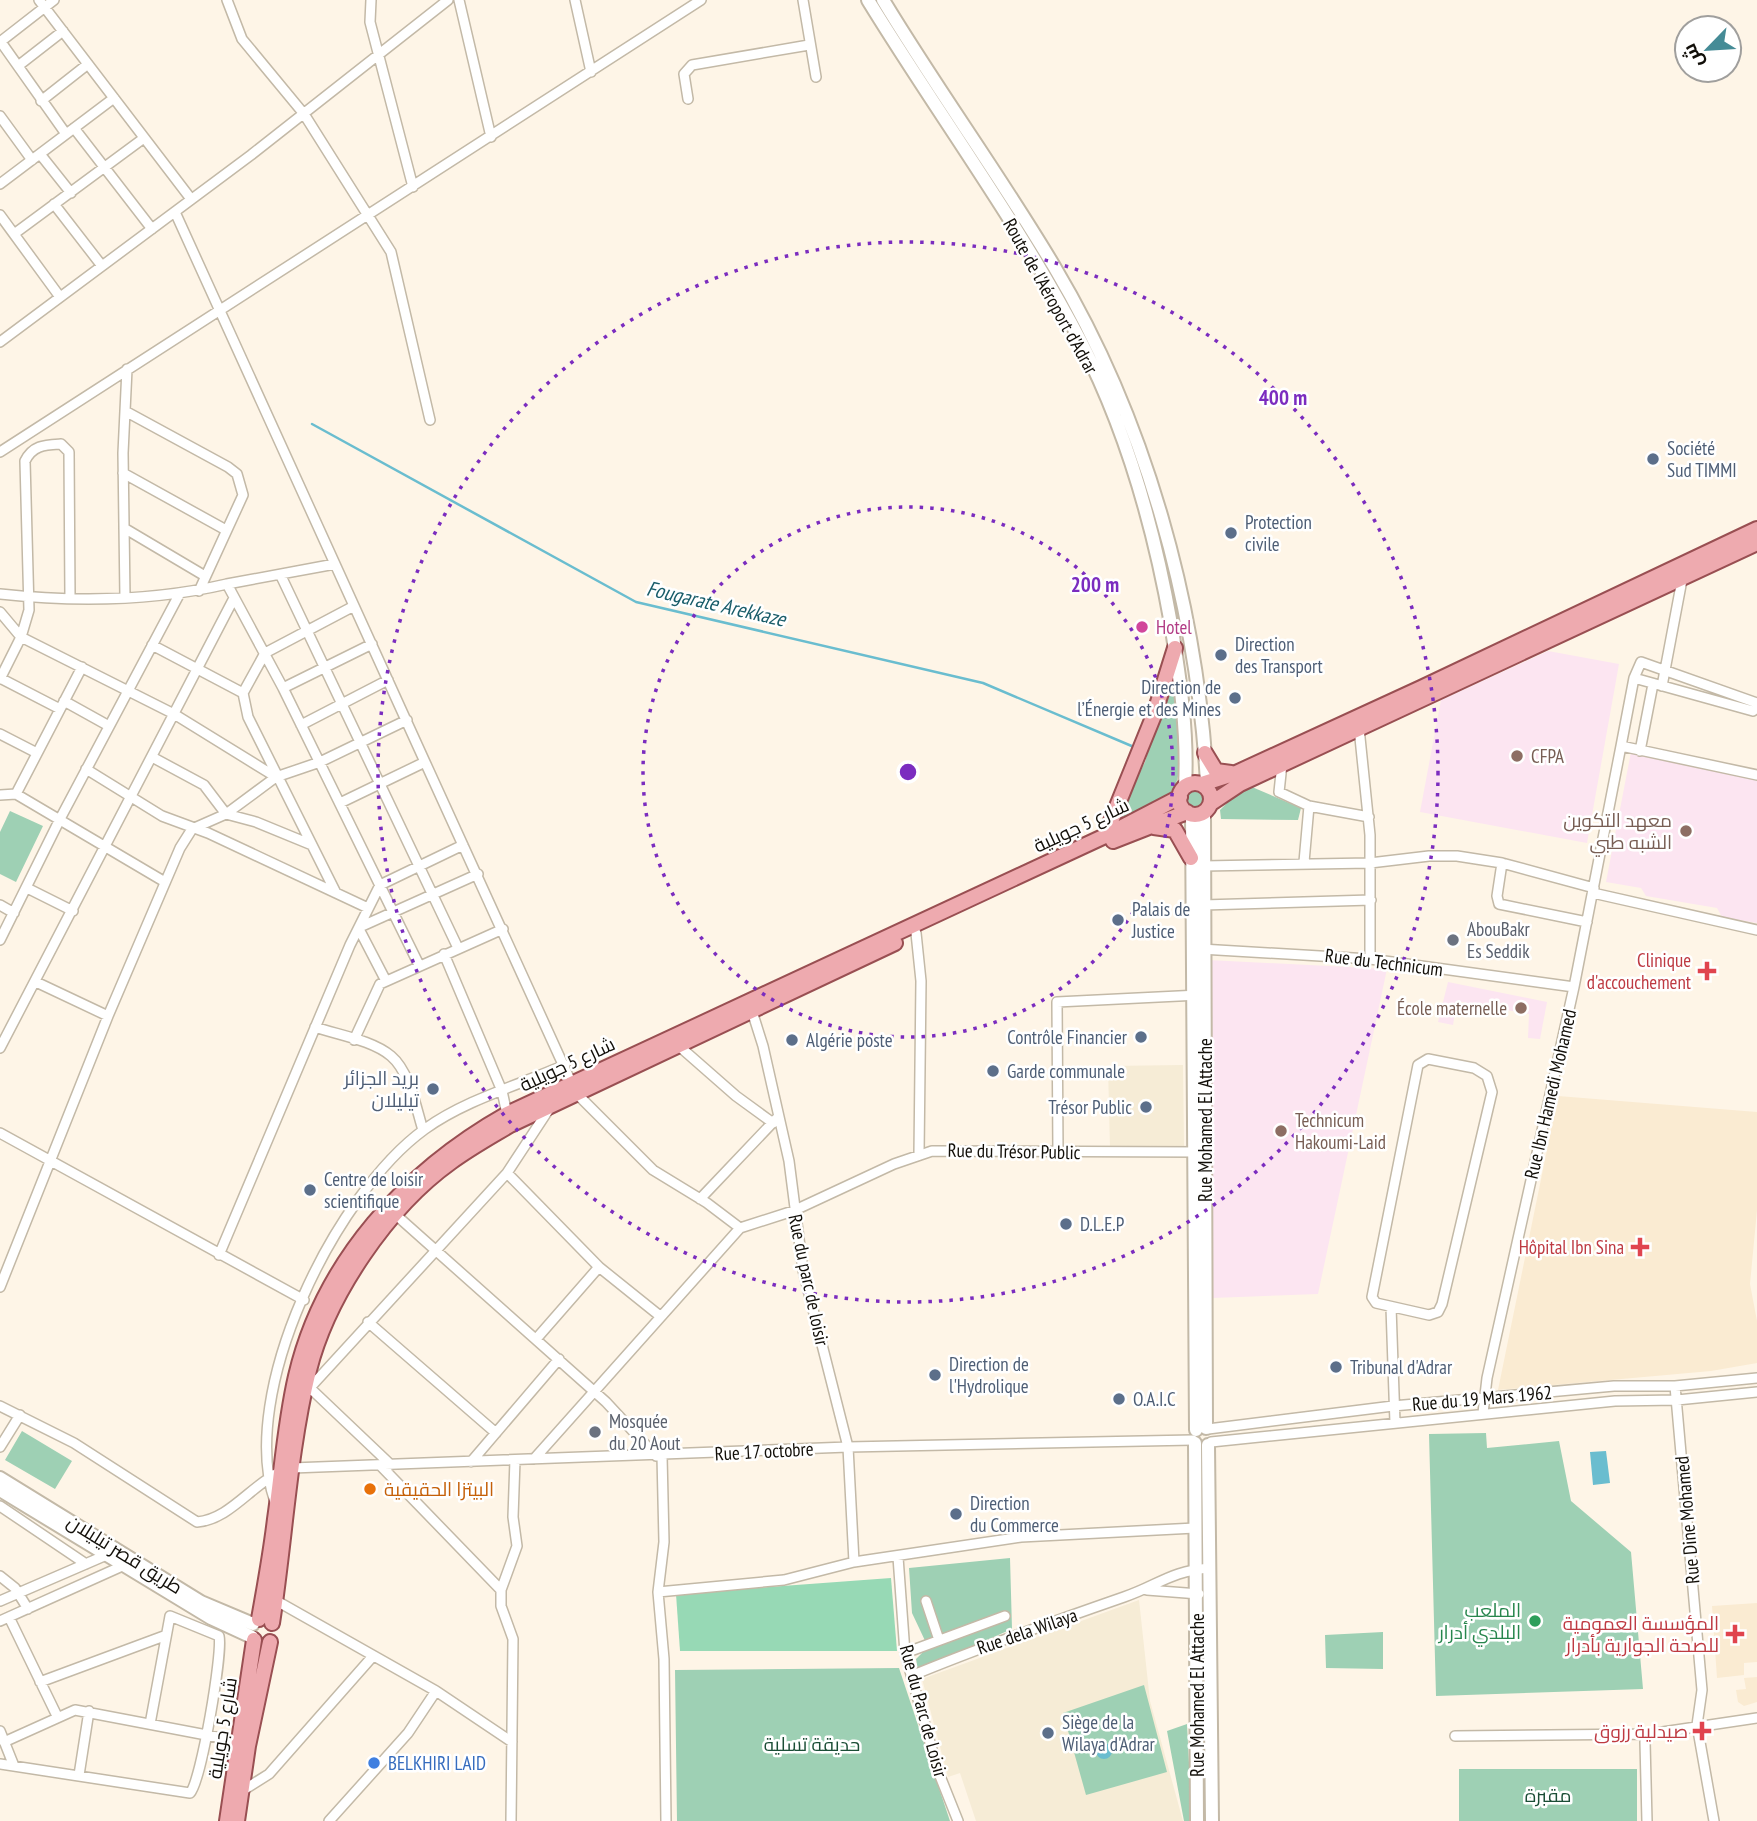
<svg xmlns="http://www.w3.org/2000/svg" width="1757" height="1821" font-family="'PT Sans Narrow',Cairo,sans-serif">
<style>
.commercial{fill:#f6ecd6}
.built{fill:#faebd2}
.education{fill:#fce5f1}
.green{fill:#9ed0b4}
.forest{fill:#97d9b5}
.water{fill:#6abdcf}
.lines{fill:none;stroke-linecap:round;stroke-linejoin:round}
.stream{stroke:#6abdcf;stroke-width:2.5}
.street-casing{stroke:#c3b9a7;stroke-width:12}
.secondary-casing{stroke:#c3b9a7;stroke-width:16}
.primary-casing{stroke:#994f52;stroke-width:18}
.street{stroke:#fff;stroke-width:9}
.secondary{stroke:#fff;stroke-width:12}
.primary{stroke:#eeaaaf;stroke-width:14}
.ring{fill:none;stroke:#7b2cbf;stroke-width:3.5;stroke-dasharray:3.5 7}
.service-dot{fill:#5c6f8a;stroke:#fff;stroke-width:2.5}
.hotel-dot{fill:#d1479c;stroke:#fff;stroke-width:2.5}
.education-dot{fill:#8d6e63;stroke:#fff;stroke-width:2.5}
.worship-dot{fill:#6b7280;stroke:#fff;stroke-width:2.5}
.health-dot{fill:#e0444e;stroke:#fff;stroke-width:2.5}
.food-dot{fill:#e8710a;stroke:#fff;stroke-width:2.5}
.leisure-dot{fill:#2e9e5b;stroke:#fff;stroke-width:2.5}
.shop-dot{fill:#3f7fe0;stroke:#fff;stroke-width:2.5}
.labels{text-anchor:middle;stroke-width:5;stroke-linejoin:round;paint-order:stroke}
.street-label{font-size:19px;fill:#120f09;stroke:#fff}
.service-label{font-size:19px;fill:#4e5e75;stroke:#fff;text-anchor:start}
.hotel-label{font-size:19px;fill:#b23c85;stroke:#fff;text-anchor:start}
.education-label{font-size:19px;fill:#785e54;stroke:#fff;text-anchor:start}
.worship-label{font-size:19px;fill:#5b616d;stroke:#fff;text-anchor:start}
.health-label{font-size:19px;fill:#be3a42;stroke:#fff;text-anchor:end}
.food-label{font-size:19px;fill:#c56008;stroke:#fff;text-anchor:start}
.leisure-label{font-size:19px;fill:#27864d;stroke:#fff;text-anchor:end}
.park-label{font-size:19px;fill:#1b4e36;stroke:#fff}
.shop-label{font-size:19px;fill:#366cbe;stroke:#fff;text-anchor:start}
.water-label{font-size:21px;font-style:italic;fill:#195d6a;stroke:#fff}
.centre{fill:#7b2cbf;stroke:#fff;stroke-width:3.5}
.ring-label{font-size:21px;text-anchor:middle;font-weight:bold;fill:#7b2cbf;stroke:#fff;stroke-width:5;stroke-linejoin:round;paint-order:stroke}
</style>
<rect width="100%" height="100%" fill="#fef5e7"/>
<!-- commercial -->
<path class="commercial" d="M1183,1065l1,82 -74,1 -2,-82z
M1139,1600l11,101 33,120h-207l-16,-48 -12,4 -26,-98z"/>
<!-- built -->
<path class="built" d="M1558,1096l199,16v98l-7,74 7,37v42l-46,8 -213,19z
M1757,1603v59l-13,1v12l-27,3 -5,-72z
M1757,1677v25l-13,4 -6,-4 -2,-12 10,-1 -2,-11z"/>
<!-- education -->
<path class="education" d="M1548,651l71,13 -32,179 -167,-31 21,-112z
M1631,752l126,28v143l-35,-6 -5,-9 -71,-12 -5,-8 -35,-6z
M1208,960l179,9 -69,325 -106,4z
M1448,982l99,20 -7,37 -12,-1 1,-24 -72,-13 -4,24 -15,-3z"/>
<!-- green -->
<path class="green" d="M1174,662c3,26 14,110 -2,129 -14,17 -41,26 -60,37l33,-66z
M1252,787l49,21 -3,12 -77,-1 -1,-9 14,-14z
M1186 799a9 9 0 1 1 18 0a9 9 0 1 1-18 0Z
M10,811l33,15 -27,56 -16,-8v-42z
M22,1431l50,30 -17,28 -50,-29z
M1486,1433l1,15 72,-7 12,60 60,51 12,137 -207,7 -7,-262z
M1010,1558l2,71 -94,41 -2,-11 12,-12 -16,-34 -3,-45z
M1383,1632v37l-57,-1 -1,-33z
M899,1668l51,153h-273l-2,-151z
M1144,1685l23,87 -81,23 -23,-82z
M1187,1724l5,97h-8l-17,-90z
M1459,1769h178v52h-178z"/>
<!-- forest -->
<path class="forest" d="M891,1578l6,73h-217l-4,-57z"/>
<!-- water -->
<path class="water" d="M1606,1451l4,32 -17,2 -3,-33z
M1096 1751a8 8 0 1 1 16 0a8 8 0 1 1-16 0Z"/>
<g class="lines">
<!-- stream -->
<path class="stream" d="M312,424l324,178 347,81 151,64"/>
<defs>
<path id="street" d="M39,0l152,199
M227,0l15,39 62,75 87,138 39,168
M371,0l-1,22 43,165
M459,0l32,137
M575,0l16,72
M803,0l13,77
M0,42l54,-42
M1,42l65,92
M18,66l45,-35
M688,99l-4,-25 8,-9 117,-20
M41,101l47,-37
M0,116l32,44
M74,128l78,101
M40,154l31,39
M0,184l114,-86
M54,204l48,62
M175,212l250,550
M0,215l60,82
M14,234l130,-96
M0,342l251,-187 197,-155
M125,411l103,56 9,7 6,21 -44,96
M0,452l701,-452
M123,473l103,57
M124,528l81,48
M281,576l177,372
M227,584l108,-20
M0,594c74,8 154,7 227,-10l56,104 136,277
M125,598l-2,-145 4,-84
M0,612l21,25 153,77 102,63 44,-15 87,-42
M152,645l91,48
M0,678l60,31
M1634,678l119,33 4,-3
M0,679l21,-42 8,-27 -4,-149c8,-16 20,-16 36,-17l8,8 1,145
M1662,686l20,-106
M283,688l89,-44
M64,701l45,25
M301,725l87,-45
M1359,728l11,107v124
M0,734l37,19
M1621,746l13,-68 7,-16 116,41
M1640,751l13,-67
M152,757l52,28 22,29 30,8 56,23
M1282,764l-3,28 30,14 60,11
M86,769l76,47 46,17 160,75
M16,794l66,-127
M0,795l16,-1 149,88
M340,803l85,-41 151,331 77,77 54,33 33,25
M1304,862l5,-56
M1502,863l-5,33 2,8 88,18
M1203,866l167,-3 59,-7h28l45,7 92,25
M27,888l46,23
M336,893l-88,-176 -5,-24 22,-40 89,-47
M1593,893l164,37
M0,905l14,8
M1203,905l168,-5
M360,927l118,-53
M359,929l27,52
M916,933l5,48 -2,173
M0,940l60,-121 120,-226
M1201,949l169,10 204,28
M444,954l58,137 5,23
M36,982l72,34
M751,1008l12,38 26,115 14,109 45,177 6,115
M315,1027c23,8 57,13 76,29 19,16 25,52 32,74
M354,1040l26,-56 123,-55
M679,1046l57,50 37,27
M0,1048l234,-450
M1428,1059l46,9 13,8 5,16 -50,212 -4,8 -9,3 -53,-12 -4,-6 46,-232z
M0,1133l304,167
M1058,1153l-1,-151 142,-7
M507,1173l92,94 -62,71
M700,1199l76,-80
M396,1215l210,187 50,54
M219,1255l131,-310 30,-60 83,-40
M599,1267l61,49
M0,1287l108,-271 72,-168 12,-19 34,-15 50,-37
M1391,1307l4,116
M368,1322l128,111
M1675,1386l27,304 -5,35 17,96
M310,1388l81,77
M306,1392l201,-219 44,-67
M0,1406l74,37 123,79c37,-3 59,-46 95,-54l556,-21 345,-7
M1483,1413l4,-35 87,-391 47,-241 136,29
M1208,1429l185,-23 221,-20h61l82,-8
M1211,1442l404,-41 62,-1 80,-8
M0,1447l20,-32
M662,1456l2,86 -6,50 6,67 2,162
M534,1459l206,-231 53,-17 101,-47 38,-13 268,1
M471,1462l88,-103
M380,1465l121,125
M275,1502c-38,-109 60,-308 150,-373 40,-29 94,-44 140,-64
M0,1506l86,58
M898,1557l7,96 33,118 20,50
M0,1576l15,12 13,21
M1147,1590l52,4
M658,1592l126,-12 70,-18 167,-25 174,-9
M275,1600l161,91 76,51
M0,1601l111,-48
M926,1601l13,39
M9,1617l48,99
M0,1621l129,-58
M905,1653l100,-37
M911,1676c70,-29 141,-54 213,-79 35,-12 46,-26 86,-29
M40,1682l124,-46
M0,1731l14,35
M1455,1736l194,-2
M4,1742l71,-32 163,31
M0,1764l190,29c11,-11 33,-141 29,-157l-49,-20 -20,108
M79,1775l10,-64
M242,1791l27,-17 104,-118
M329,1821l79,-88 28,-42
M511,1821l2,-182 -12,-33v-16l16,-44 -4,-29 2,-57
M1647,1821l-2,-79 4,-8 108,-16"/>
<path id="secondary" d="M868,0c70,114 151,223 213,342 45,87 73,186 90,282 9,55 17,108 14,163
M883,0c55,91 118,177 172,268 91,153 142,338 152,515
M1204,812l2,616
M1192,814l4,616
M1195,1443l2,378
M1208,1445l4,376
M0,1478l201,124 52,22
M0,1490l211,128 41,19"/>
<path id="primary" d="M1205,753l11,18 15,2
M1179 799a16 16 0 1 1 32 0a16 16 0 1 1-32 0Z
M1202,784l34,-11 185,-85 336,-159
M1210,804l30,-20 517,-241
M1154,827l21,3 16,28
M1105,836l49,-121 21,-67
M1113,841l74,-29
M259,1619c6,-33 12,-66 16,-100 7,-48 10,-96 21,-143 27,-115 110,-205 211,-262l598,-278 75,-39
M272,1623c13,-84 17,-171 37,-253 19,-75 79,-163 142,-208 19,-14 39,-25 59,-37l385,-182
M227,1821l27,-181
M237,1821l11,-75 22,-104"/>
</defs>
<!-- street casing -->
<use href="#street" class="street-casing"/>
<!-- secondary casing -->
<use href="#secondary" class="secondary-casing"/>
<!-- primary casing -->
<use href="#primary" class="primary-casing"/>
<!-- street -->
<use href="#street" class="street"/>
<!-- secondary -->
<use href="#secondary" class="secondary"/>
<!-- primary -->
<use href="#primary" class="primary"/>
</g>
<!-- distance rings -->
<g class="ring">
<circle cx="908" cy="772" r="265"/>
<circle cx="908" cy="772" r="530"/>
</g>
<!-- markers -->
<g class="service-dot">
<circle cx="1653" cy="459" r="7"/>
<circle cx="1231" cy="533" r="7"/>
<circle cx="1221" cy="655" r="7"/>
<circle cx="1235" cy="698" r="7"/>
<circle cx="1118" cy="920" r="7"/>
<circle cx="1141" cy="1037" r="7"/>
<circle cx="792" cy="1040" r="7"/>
<circle cx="993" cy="1071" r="7"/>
<circle cx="433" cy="1089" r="7"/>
<circle cx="1146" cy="1107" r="7"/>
<circle cx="310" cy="1190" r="7"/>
<circle cx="1066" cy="1224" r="7"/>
<circle cx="1336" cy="1367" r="7"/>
<circle cx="935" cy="1375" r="7"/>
<circle cx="1119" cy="1399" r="7"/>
<circle cx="956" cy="1514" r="7"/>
<circle cx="1048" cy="1733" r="7"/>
</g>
<circle class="hotel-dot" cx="1142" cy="627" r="7"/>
<g class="education-dot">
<circle cx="1517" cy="756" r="7"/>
<circle cx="1686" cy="831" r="7"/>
<circle cx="1521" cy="1008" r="7"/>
<circle cx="1281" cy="1131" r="7"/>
</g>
<g class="worship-dot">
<circle cx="1453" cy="940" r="7"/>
<circle cx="595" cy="1432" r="7"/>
</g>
<g class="health-dot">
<path d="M1703.5 960.5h7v7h7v7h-7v7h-7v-7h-7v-7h7z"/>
<path d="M1636.5 1236.5h7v7h7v7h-7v7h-7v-7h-7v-7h7z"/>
<path d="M1731.5 1623.5h7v7h7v7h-7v7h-7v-7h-7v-7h7z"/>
<path d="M1698.5 1720.5h7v7h7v7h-7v7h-7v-7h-7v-7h7z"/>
</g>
<circle class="food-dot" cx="370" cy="1489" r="7"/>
<circle class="leisure-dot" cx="1535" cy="1621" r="7"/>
<circle class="shop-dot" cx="374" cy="1763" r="7"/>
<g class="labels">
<!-- street labels -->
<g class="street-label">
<text transform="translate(1051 296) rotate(61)" y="7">Route de l'Aéroport d'Adrar</text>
<text transform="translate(1081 825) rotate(-25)" y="7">شارع 5 جويلية</text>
<text transform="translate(1384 962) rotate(7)" y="7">Rue du Technicum</text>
<text transform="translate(567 1064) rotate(-25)" y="7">شارع 5 جويلية</text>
<text transform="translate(1550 1094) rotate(-77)" y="7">Rue Ibn Hamedi Mohamed</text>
<text transform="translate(1205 1120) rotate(-90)" y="7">Rue Mohamed El Attache</text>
<text transform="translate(1014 1151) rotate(1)" y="7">Rue du Trésor Public</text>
<text transform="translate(809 1280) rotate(78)" y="7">Rue du parc de loisir</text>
<text transform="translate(1482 1398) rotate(-5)" y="7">Rue du 19 Mars 1962</text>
<text transform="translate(764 1451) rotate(-3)" y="7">Rue 17 octobre</text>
<text transform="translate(1687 1520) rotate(-95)" y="7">Rue Dine Mohamed</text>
<text transform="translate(125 1554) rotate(32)" y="7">طريق قصر تيليلان</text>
<text transform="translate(1027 1631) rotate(-19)" y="7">Rue dela Wilaya</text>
<text transform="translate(1197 1695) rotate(-90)" y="7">Rue Mohamed El Attache</text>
<text transform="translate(924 1711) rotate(75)" y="7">Rue du Parc de Loisir</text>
<text transform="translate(222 1728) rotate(-81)" y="7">شارع 5 جويلية</text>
</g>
<!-- service labels -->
<g class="service-label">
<text x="1667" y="455">Société<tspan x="1667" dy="22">Sud TIMMI</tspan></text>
<text x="1245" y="529">Protection<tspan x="1245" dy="22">civile</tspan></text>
<text x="1235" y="651">Direction<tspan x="1235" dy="22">des Transport</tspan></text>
<text x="1221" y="694" text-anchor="end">Direction de<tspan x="1221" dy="22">l’Énergie et des Mines</tspan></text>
<text x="1132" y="916">Palais de<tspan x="1132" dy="22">Justice</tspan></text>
<text x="1127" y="1044" text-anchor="end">Contrôle Financier</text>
<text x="806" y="1047">Algérie poste</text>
<text x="1007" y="1078">Garde communale</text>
<text x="419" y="1085" text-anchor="end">بريد الجزائر<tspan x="419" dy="22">تيليلان</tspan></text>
<text x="1132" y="1114" text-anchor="end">Trésor Public</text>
<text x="324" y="1186">Centre de loisir<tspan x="324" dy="22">scientifique</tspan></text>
<text x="1080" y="1231">D.L.E.P</text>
<text x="949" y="1371">Direction de<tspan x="949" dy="22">l'Hydrolique</tspan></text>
<text x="1350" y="1374">Tribunal d'Adrar</text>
<text x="1133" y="1406">O.A.I.C</text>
<text x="970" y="1510">Direction<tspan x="970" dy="22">du Commerce</tspan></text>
<text x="1062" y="1729">Siège de la<tspan x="1062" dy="22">Wilaya d'Adrar</tspan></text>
</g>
<!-- hotel labels -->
<g class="hotel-label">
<text x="1156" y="634">Hotel</text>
</g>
<!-- education labels -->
<g class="education-label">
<text x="1531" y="763">CFPA</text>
<text x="1672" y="827" text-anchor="end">معهد التكوين<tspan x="1672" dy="22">الشبه طبي</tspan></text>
<text x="1507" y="1015" text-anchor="end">École maternelle</text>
<text x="1295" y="1127">Technicum<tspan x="1295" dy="22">Hakoumi-Laid</tspan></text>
</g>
<!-- worship labels -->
<g class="worship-label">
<text x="1467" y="936">AbouBakr<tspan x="1467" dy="22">Es Seddik</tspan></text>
<text x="609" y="1428">Mosquée<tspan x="609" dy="22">du 20 Aout</tspan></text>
</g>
<!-- health labels -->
<g class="health-label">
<text x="1691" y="967">Clinique<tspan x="1691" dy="22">d'accouchement</tspan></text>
<text x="1624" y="1254">Hôpital Ibn Sina</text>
<text x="1719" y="1630">المؤسسة العمومية<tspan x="1719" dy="22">للصحة الجوارية بأدرار</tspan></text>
<text x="1688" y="1738">صيدلية رزوق</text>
</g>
<!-- food labels -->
<g class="food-label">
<text x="384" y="1496">البيتزا الحقيقية</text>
</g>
<!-- leisure labels -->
<g class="leisure-label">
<text x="1521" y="1617">الملعب<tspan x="1521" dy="22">البلدي أدرار</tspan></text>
</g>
<!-- park labels -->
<g class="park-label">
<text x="812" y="1751">حديقة تسلية</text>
<text x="1548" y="1802">مقبرة</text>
</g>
<!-- shop labels -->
<g class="shop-label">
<text x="388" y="1770">BELKHIRI LAID</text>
</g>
<!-- water labels -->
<g class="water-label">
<text transform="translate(716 604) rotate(13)" y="7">Fougarate Arekkaze</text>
</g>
</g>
<circle cx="908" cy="772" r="10" class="centre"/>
<g class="ring-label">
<text x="1283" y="405">400 m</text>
<text x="1095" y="592">200 m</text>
</g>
<!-- north arrow -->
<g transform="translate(1708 49) rotate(245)"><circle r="33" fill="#ffffff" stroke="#a09f9d" stroke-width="2"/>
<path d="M0-5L12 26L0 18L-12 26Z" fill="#458b96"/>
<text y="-10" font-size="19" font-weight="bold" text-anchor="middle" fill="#120f09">ش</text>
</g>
</svg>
